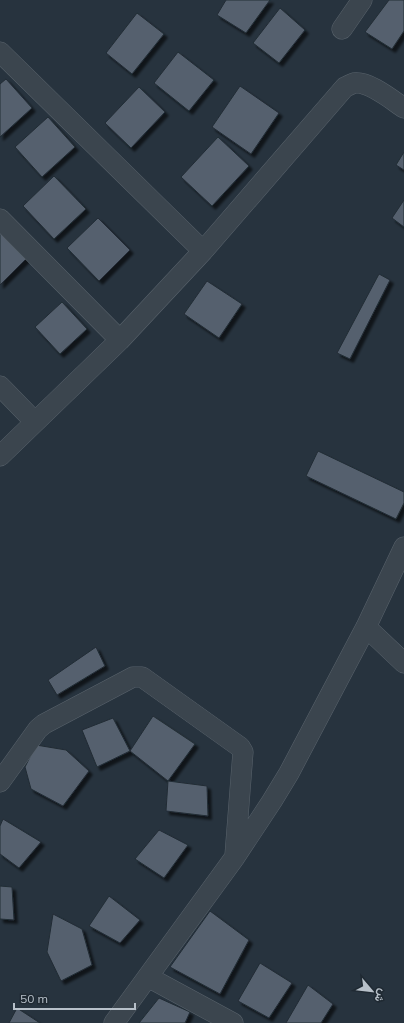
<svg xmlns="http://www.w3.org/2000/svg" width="404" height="1023" font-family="Mulish,Vazirmatn,sans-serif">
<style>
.building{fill:#55616e;stroke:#222c35;filter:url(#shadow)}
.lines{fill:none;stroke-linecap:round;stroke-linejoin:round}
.minor-casing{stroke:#59636c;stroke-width:21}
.minor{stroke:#3b454e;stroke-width:20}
</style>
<defs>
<filter id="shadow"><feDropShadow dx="3.5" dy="3.5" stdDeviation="1" flood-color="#0009"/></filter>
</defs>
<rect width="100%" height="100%" fill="#27333e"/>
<!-- building -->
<path class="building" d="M226,0h44l-24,33 -29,-18z
M389,0h15v31l-12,18 -27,-17z
M280,8l25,22 -26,33 -26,-20z
M137,13l27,21 -32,40 -26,-21z
M178,52l36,28 -25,31 -35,-28z
M6,79l26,29 -32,29v-53z
M240,86l39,27 -28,41 -39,-27z
M139,87l26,25 -34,36 -26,-25z
M48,117l27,30 -33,30 -27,-30z
M218,137l31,29 -37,40 -31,-29z
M404,152v18l-8,-5z
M54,176l32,33 -32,30 -31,-33z
M404,200v27l-12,-9z
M98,218l32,32 -31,31 -32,-33z
M0,232l27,26 -27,27z
M379,274l11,6 -40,79 -13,-6z
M207,281l35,23 -23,34 -35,-24z
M62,302l25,27 -27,25 -25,-27z
M318,451l86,41v11l-8,16 -90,-43z
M96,647l9,19 -48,29 -9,-15z
M153,716l42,28 -27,37 -38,-30z
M113,718l17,33 -33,16 -15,-37z
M36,745l30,5 23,21 -26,35 -32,-17 -6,-22z
M168,781l39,5 1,30 -42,-5z
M3,819l38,23 -22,26 -19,-14v-28z
M159,830l29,15 -24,33 -29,-19z
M0,886l12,1 2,33 -14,-1z
M109,896l31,24 -20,23 -31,-17z
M210,911l39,29 -29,54 -50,-27z
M53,914l29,15 10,36 -31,16 -14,-29z
M260,963l32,20 -23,35 -31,-17z
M308,985l25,19 -12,19h-35z
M159,998l31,14 -5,11h-46z
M17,1008l23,15h-31z"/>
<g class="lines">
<defs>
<path id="minor" d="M342,29l20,-29
M0,52l203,199
M0,219l120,121
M0,386l35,36
M0,456l120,-116 83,-89 142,-164c3,-1 6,-3 9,-4 15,-2 38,17 50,25
M366,627l38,36
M0,782l38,-53 6,-5 89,-47h9l98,70 3,5 -8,103
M148,977l85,46
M114,1023l121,-166 37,-56 17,-28 77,-146 38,-80"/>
</defs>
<!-- minor casing -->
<use href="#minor" class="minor-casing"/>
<!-- minor -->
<use href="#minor" class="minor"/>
</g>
<!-- north arrow -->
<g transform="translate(372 991) rotate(118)" stroke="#202a33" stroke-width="3" paint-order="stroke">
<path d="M0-3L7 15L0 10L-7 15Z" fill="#b7c0c9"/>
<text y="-6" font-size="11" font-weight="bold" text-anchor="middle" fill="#b7c0c9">ش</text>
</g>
<!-- scale -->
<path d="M14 1003v6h121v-6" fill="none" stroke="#b7c0c9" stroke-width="2"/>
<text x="20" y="1003" font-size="12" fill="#b7c0c9" stroke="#202a33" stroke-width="3" paint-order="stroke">50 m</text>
</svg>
